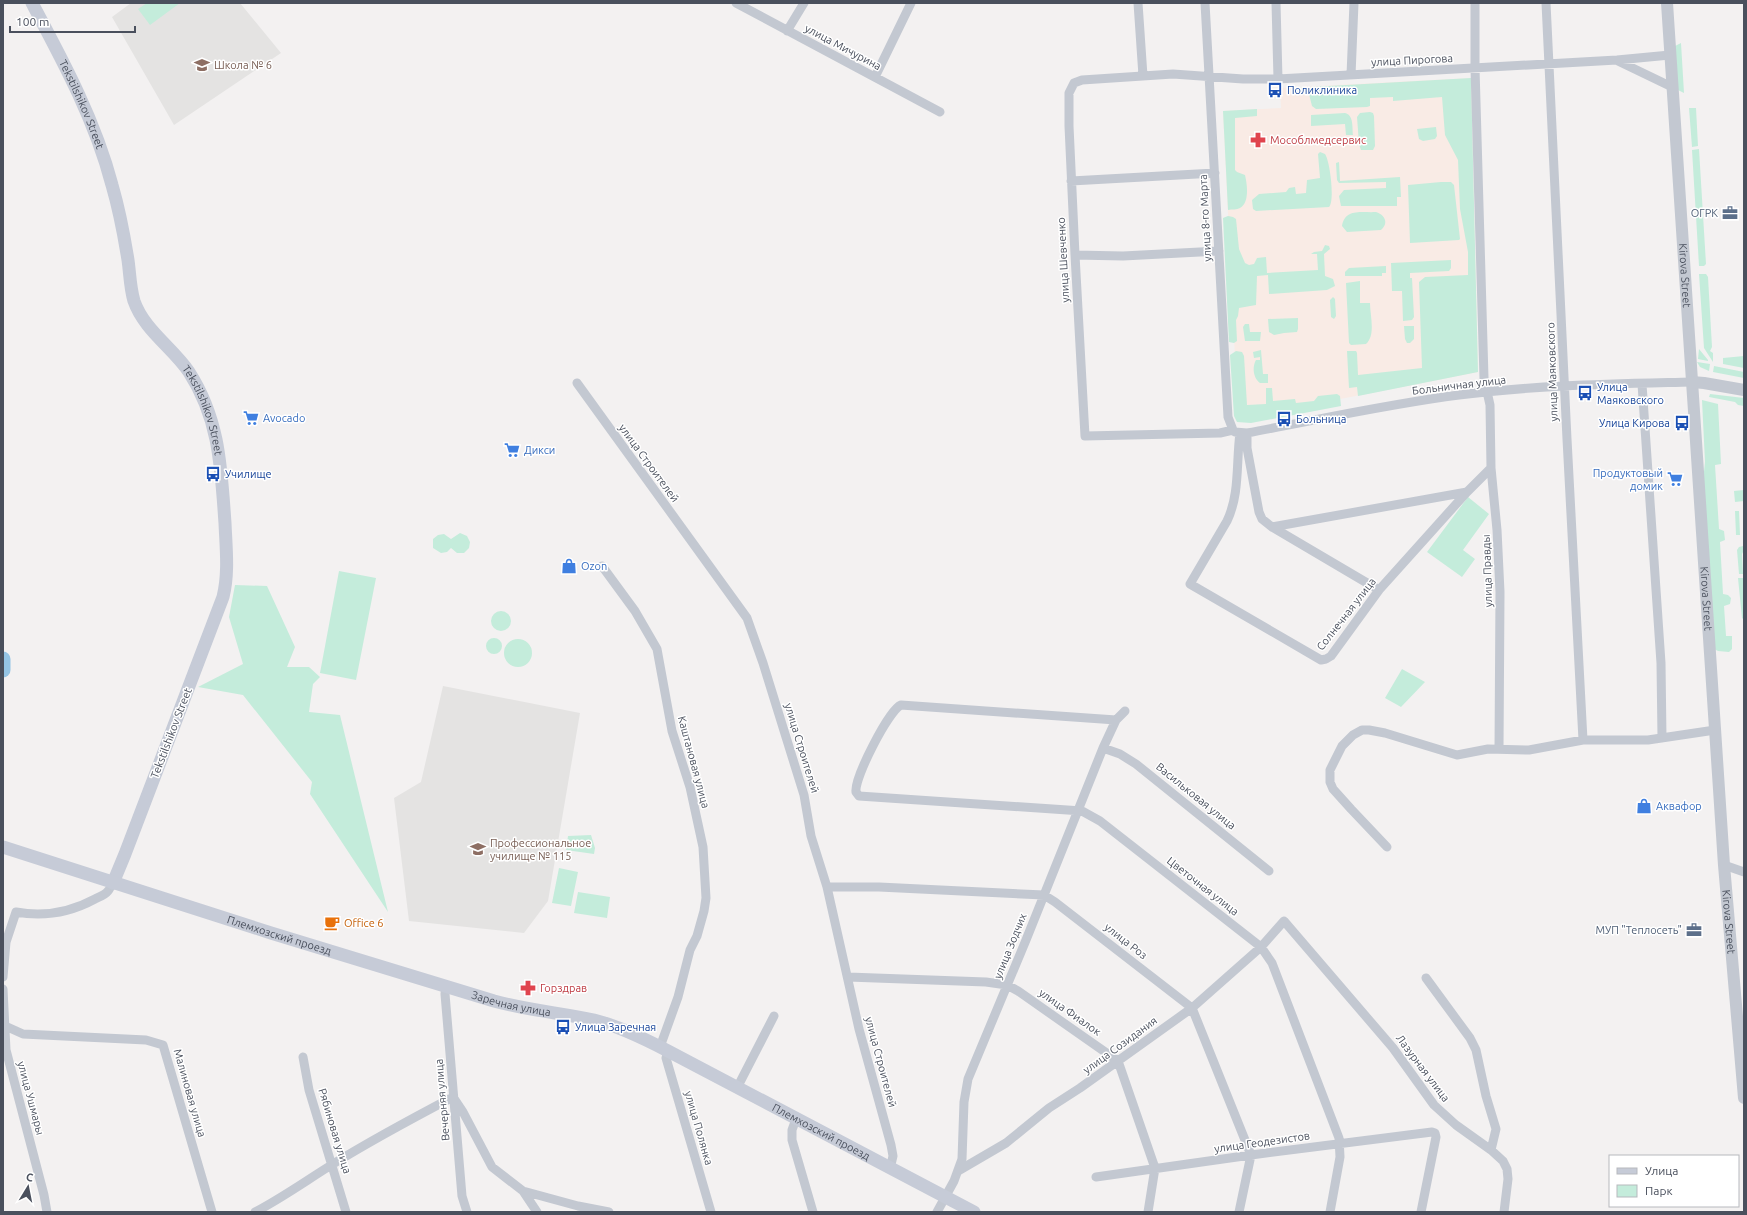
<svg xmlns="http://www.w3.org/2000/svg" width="1747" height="1215" font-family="Ubuntu,sans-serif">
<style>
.education{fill:#e4e3e2}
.medical{fill:#f9ebe5}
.green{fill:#c4ecdb}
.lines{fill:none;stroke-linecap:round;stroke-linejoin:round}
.river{stroke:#95c5e5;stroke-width:15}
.minor{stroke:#c3c8d1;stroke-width:9}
.tertiary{stroke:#c3c8d1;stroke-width:12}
.secondary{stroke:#c6cbd7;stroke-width:13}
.labels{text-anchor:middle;stroke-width:3;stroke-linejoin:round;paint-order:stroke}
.street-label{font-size:11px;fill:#4a505d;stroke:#fff}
.education-label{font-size:11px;fill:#785e54;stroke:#fff;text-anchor:start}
.transit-label{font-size:11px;fill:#164399;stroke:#fff;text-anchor:start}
.health-label{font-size:11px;fill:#be3a42;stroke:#fff;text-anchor:start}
.service-label{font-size:11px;fill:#4e5e75;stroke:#fff;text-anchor:end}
.shop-label{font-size:11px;fill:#366cbe;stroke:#fff;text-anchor:start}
.food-label{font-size:11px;fill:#c56008;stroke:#fff;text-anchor:start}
</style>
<rect width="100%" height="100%" fill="#f3f1f1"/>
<!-- education -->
<path class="education" d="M131,3h109l41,50 -107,72 -62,-108z
M443,686l137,27 -32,188 -24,32 -115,-12 -15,-123 27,-16z"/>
<!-- medical -->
<path class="medical" d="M1471,78l7,294 -240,47 -15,-308 58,-3 -1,-20z"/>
<!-- green -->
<path class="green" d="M147,3h33l-30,22 -12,-16z
M1681,43l3,50 -6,-3 -3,-44z
M1471,78l7,294 -120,24 -1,-9 -8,1 -2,-37h9l1,2 1,22 64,-7 -3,-86 6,-5 43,-2v-23l-8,-43 -2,-49 -13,-25 -3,-38 -49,4v-4l-23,1v8l-3,1 -51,2 -4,-3 -3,-12 -15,-1 -1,-5z
M1689,108h7l2,38 -6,1z
M1257,109v7l-22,2v52l2,2 8,3c2,8 5,28 -5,33 -3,2 -8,1 -12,2l-5,-99z
M1370,112l3,1 1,3 1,30 -2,4h-12l-2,-6 -2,-27 3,-4z
M1345,113c9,2 7,14 8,22h-7l-1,-11 -34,2v-11z
M1436,127l1,9 -2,3 -12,2 -4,-2 -2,-10z
M1699,149l7,115 -2,2h-5l-7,-116z
M1320,152l5,2c5,7 10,47 4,53l-73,4 -3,-2 -1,-9 7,-6 27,-2 3,-4 6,-1 1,7 10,-1 1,-13 13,-2 -2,-24z
M1339,162l1,19 60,-4 1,20h-4v9h-56l-2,-10 5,-6 42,-2v-6l-47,1 -2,-3 -1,-17z
M1441,182h10l3,3 6,54 -1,1 -49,3 -2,-58z
M1376,212c9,3 13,11 5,18l-34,2 -5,-6c3,-18 20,-13 34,-14z
M1228,216l5,1 3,2 3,30 6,14 4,2 5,-1 3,-6 9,-1 1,16 51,-3 -1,-16h-6l3,-2 8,-1 3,-6 4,1 1,3 -6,5 1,22 8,3 2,7 -8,4 -58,4 -1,-19 -11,1 -1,29 -17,3 -1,8 -2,4 1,21 -3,2 -5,-1 -6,-124z
M1451,260v8l-2,3 -39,2v5h2l2,39 -2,3 -9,1 -1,-30h-10l-1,-28z
M1386,266v7h-4v3h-37v-4l4,-4z
M1699,274h7l2,3 4,70 -2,4 3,2v9l-9,-14z
M1360,281v22h10c0,12 6,32 -4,41l-15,1 -2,-2 -3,-60z
M1333,297l2,2 1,17 -2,3 -3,-2 -1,-17z
M1298,318v11l-1,3 -13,1 -10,2 -5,-3 -1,-13z
M1245,324h4l1,8h11l-1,9h-15l-2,-14z
M1404,326h10v13l-4,4h-3l-2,-4z
M1699,349l9,11v1l-10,-2z
M1261,350l2,24h5v9h-8c-7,-5 -8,-16 -4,-23h4v-3l-6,1 -1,-6z
M1236,351l6,1 2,4 3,49 19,-1v-16h6l1,13 22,-2 1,4 18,-2 4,-5 19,-2 3,2 1,10 -90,17 -14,-1 -3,-6 -4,-61z
M1744,356v12l-21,-4v-6z
M1697,362l13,2 -1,7 -9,-4z
M1714,366l30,6v6l-31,-6z
M1710,394l34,4v8l-6,-1 -3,-3 -26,-5z
M1702,400l16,4 3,60 -6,1 4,64 5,2 1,9 -5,2 3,52 5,1 3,3 -1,6 -6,2 2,30h6v13l-3,3 -11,-1 -4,-2 -11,-168 2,-19z
M1744,490v11l-9,1 -1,-11z
M1468,497l21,17 -26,36 12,9 -13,18 -35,-25z
M1735,511h4l1,24h-4z
M460,533l7,3 3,6 -1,6 -5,5h-7l-6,-5 -4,4 -6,1 -8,-5v-9l5,-4 6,-1 7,5z
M1743,546v6l-1,2 1,20h-4l-2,-24 2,-3z
M339,571l37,7 -20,102 -36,-7z
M1738,578h6v42l-2,-2z
M235,585l32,1 28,61 -8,20h22l11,10 -7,7 -4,28 31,3 48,197 -78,-118 2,-12 -69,-87 -45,-8 45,-23 -14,-47z
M491 621a10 10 0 1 1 20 0a10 10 0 1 1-20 0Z
M486 646a8 8 0 1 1 16 0a8 8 0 1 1-16 0Z
M504 653a14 14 0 1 1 28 0a14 14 0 1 1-28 0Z
M1402,669l23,13 -24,25 -16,-9z
M591,835l4,13 -1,6 -28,-4 2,-14z
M559,868l19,4 -7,34 -19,-3z
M578,892l32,5 -3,21 -33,-5z"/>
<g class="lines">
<!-- river -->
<path class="river" d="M3,659v11"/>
<!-- minor -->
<path class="minor" d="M736,3l204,109
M1138,3l5,73
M1205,3l23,414 5,13
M1276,3l2,76
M1475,3v65l9,310 6,27 1,63 6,62 3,62 -1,157
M1546,3l21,436 16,301
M787,31l17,-28
M1618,61l54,26
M1351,75l3,-72
M875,77l36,-74
M1071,181l144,-8
M1075,255l48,1 96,-5
M577,383l170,235 16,45 41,132 7,41 16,51 32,142 32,116 2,11 -3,13
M1642,384l19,279 1,75
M1233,430l-13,3 -135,3 -10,-181 -6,-129v-33l5,-10 8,-3 91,-6 70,5h35l339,-19 53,-5
M1235,432l12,1c70,-13 141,-29 212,-38 77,-10 156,-11 233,-13
M1240,433c-4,30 0,61 -13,88l-37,63 131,76 5,-1 5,-3 48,-66 88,-98 24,-24
M1247,433v15l12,64 3,7 10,8 195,-35
M1272,527l107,63
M602,566l33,45 22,38 15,82 18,56 13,60 3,51 -2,13 -7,25 -7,14 -12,47 -18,50
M1116,720l-215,-15c-12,5 -47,73 -45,87l3,4 223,15 18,10 161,126 11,16 67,175 1,19 -10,55
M1103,748l17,6 16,10 133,107
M1387,847l-36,-38 -18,-20 -3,-7v-12l12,-24 11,-11 9,-5h7l16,3 72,22 31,-6 41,1 54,-10h65l67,-10
M1724,865l20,7
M827,887h52l165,8 11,7 137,106 59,147 -12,57
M3,977l3,-35 10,-30c27,5 55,0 79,-13 4,-2 10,-4 13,-8 2,-2 3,-6 5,-8
M848,977l138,5 21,3 11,6 100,70 37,107 -7,44
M1426,978l44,60 6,12 10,46 10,33 -5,21
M446,986l-1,8 17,202 5,16
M3,989l3,61 38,145 3,17
M3,1025l20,9 123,6 17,5 49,167
M668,1051l-2,7 45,154
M303,1057l6,33 37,122
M737,1088l37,-72
M796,1119l-4,11v10l21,72
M958,1171l48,-28 43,-35 31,-20 112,-80 69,-61 23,-26 109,127 41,57 22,20 35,25 12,11 4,8 1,10 -4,33
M1096,1177l155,-22 181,-23 3,1 1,4 -15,75
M523,1191l14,21
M255,1212c27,-14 52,-32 78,-48 39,-24 80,-46 120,-67l10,15 29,55 31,24 55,15 31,6
M937,1212l17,-31 8,-22 2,-57 4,-23 58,-139 77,-192 13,-28 9,-9"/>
<!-- tertiary -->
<g class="tertiary">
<path id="s1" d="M1667,3l57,862 20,233"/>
<path d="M1692,382l12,1 40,7"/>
</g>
<!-- secondary -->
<g class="secondary">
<path id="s2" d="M32,3c31,58 63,117 80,182 7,24 12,50 16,75 2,14 2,28 6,41 10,29 39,47 55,71 31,48 32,97 36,151 1,25 4,50 -2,74l-98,257 -12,29"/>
<path id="s3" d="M3,847l268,86 223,68c33,9 67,12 100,19 25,6 51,19 74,31l306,161"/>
</g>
</g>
<!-- icons -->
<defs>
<symbol id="school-bare" viewBox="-9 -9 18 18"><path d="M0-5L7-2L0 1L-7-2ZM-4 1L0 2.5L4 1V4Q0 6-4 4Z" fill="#8d6e63" stroke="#fff" stroke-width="2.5" paint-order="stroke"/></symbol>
<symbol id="bus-bare" viewBox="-9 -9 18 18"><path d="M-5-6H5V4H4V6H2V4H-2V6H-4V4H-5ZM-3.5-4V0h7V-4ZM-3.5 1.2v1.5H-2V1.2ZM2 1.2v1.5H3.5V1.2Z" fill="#1a4fb4" stroke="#fff" stroke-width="2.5" paint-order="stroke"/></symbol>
<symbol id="pharmacy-bare" viewBox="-9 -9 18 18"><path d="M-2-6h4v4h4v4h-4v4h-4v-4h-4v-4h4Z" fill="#e0444e" stroke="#fff" stroke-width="2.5" paint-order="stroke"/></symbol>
<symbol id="office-bare" viewBox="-9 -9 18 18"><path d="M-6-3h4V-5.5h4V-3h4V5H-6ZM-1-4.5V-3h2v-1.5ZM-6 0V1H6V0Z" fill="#5c6f8a" stroke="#fff" stroke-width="2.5" paint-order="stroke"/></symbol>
<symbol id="supermarket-bare" viewBox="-9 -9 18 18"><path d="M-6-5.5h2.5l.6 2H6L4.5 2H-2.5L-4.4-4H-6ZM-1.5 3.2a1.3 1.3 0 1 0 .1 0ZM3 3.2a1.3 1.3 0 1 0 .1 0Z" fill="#3f7fe0" stroke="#fff" stroke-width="2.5" paint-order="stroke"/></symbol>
<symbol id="shop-bare" viewBox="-9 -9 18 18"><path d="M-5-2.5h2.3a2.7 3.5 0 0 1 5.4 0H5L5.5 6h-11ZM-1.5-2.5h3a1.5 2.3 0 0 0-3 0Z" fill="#3f7fe0" stroke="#fff" stroke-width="2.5" paint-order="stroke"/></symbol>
<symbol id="university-bare" viewBox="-9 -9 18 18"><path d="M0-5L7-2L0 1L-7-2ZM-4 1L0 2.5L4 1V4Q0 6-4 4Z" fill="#8d6e63" stroke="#fff" stroke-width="2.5" paint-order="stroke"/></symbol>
<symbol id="cafe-bare" viewBox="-9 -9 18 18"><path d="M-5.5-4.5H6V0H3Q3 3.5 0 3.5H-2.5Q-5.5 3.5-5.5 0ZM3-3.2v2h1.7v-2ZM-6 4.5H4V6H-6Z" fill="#e8710a" stroke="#fff" stroke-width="2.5" paint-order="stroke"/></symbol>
</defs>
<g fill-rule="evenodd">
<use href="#school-bare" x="191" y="54" width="22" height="22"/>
<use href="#bus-bare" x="1264" y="79" width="22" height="22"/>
<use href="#pharmacy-bare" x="1247" y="129" width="22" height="22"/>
<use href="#office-bare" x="1719" y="202" width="22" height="22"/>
<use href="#bus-bare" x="1574" y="382" width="22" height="22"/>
<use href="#supermarket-bare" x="240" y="407" width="22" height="22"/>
<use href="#bus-bare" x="1273" y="408" width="22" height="22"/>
<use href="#bus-bare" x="1671" y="412" width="22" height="22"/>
<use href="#supermarket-bare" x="501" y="439" width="22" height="22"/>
<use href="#bus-bare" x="202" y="463" width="22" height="22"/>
<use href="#supermarket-bare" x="1664" y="468" width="22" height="22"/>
<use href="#shop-bare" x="558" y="555" width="22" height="22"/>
<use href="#shop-bare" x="1633" y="795" width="22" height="22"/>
<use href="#university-bare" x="467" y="838" width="22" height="22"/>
<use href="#cafe-bare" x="321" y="912" width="22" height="22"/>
<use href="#office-bare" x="1683" y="919" width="22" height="22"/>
<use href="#pharmacy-bare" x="517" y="977" width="22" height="22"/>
<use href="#bus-bare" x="552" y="1016" width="22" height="22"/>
</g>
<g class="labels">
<!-- street labels -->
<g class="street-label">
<text transform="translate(843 47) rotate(28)" y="4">улица Мичурина</text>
<text transform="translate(1412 60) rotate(-3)" y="4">улица Пирогова</text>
<text dy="4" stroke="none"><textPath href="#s2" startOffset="113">Tekstilshikov Street</textPath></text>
<text transform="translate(1205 218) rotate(-93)" y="4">улица 8-го Марта</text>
<text transform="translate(1063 260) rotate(-93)" y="4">улица Шевченко</text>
<text dy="4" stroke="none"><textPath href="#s1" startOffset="273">Kirova Street</textPath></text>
<text transform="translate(1552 372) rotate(-92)" y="4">улица Маяковского</text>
<text transform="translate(1459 385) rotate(-7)" y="4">Больничная улица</text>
<text dy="4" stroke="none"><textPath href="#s2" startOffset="449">Tekstilshikov Street</textPath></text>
<text transform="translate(649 463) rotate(54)" y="4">улица Строителей</text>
<text transform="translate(1487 571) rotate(-92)" y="4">улица Правды</text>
<text dy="4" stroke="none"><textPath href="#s1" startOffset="597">Kirova Street</textPath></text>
<text transform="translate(1346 614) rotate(-52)" y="4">Солнечная улица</text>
<text transform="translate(171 733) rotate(-69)" y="4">Tekstilshikov Street</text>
<text transform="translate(802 748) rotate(73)" y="4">улица Строителей</text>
<text transform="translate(694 762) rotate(75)" y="4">Каштановая улица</text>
<text transform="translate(1196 796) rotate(39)" y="4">Васильковая улица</text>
<text transform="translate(1203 886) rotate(38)" y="4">Цветочная улица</text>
<text dy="4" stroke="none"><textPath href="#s1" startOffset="921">Kirova Street</textPath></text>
<text dy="4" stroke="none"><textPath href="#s3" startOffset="290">Племхозский проезд</textPath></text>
<text transform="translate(1126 941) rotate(38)" y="4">улица Роз</text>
<text transform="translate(1010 946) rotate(-68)" y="4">улица Зодчих</text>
<text dy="4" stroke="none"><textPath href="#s3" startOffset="532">Заречная улица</textPath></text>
<text transform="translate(1070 1012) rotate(35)" y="4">улица Фиалок</text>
<text transform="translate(1120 1045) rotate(-36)" y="4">улица Созидания</text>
<text transform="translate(881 1062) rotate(75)" y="4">улица Строителей</text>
<text transform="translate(1423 1068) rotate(53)" y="4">Лазурная улица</text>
<text transform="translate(190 1093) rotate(74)" y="4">Малиновая улица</text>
<text transform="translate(31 1098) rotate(75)" y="4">улица Ушмары</text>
<text transform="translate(442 1100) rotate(-95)" y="4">Вечерняя улица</text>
<text transform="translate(699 1128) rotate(74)" y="4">улица Полянка</text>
<text transform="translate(335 1131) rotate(73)" y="4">Рябиновая улица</text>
<text dy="4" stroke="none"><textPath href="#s3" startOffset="870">Племхозский проезд</textPath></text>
<text transform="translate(1262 1142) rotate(-8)" y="4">улица Геодезистов</text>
</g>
<!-- education labels -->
<g class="education-label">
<text x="214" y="69">Школа № 6</text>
<text x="490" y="847">Профессиональное<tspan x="490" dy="13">училище № 115</tspan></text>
</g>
<!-- transit labels -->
<g class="transit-label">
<text x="1287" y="94">Поликлиника</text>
<text x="1597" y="391">Улица<tspan x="1597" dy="13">Маяковского</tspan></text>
<text x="1296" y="423">Больница</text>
<text x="1670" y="427" text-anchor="end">Улица Кирова</text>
<text x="225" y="478">Училище</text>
<text x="575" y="1031">Улица Заречная</text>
</g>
<!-- health labels -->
<g class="health-label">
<text x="1270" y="144">Мособлмедсервис</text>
<text x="540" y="992">Горздрав</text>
</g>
<!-- service labels -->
<g class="service-label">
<text x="1718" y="217">ОГРК</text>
<text x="1682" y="934">МУП "Теплосеть"</text>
</g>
<!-- shop labels -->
<g class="shop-label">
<text x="263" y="422">Avocado</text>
<text x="524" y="454">Дикси</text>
<text x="1663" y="477" text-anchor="end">Продуктовый<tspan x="1663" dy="13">домик</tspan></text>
<text x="581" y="570">Ozon</text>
<text x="1656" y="810">Аквафор</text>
</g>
<!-- food labels -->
<g class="food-label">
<text x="344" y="927">Office 6</text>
</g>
</g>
<!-- border -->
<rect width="1747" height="1215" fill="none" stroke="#4a505d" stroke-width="8"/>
<!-- legend -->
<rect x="1609" y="1155" width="130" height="52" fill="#ffffff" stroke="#b7b9be"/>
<rect x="1617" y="1168" width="20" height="6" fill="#c6cbd7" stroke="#b7b9be"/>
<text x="1645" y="1175" font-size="12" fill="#4a505d">Улица</text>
<rect x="1617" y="1185" width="20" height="12" fill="#c4ecdb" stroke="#b7b9be"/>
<text x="1645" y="1195" font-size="12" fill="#4a505d">Парк</text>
<!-- north arrow -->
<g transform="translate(28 1187) rotate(10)" stroke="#ffffff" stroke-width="3" paint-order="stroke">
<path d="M0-3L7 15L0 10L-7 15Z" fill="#4a505d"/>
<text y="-6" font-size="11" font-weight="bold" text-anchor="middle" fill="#4a505d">С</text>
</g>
<!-- scale -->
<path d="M10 26v6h125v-6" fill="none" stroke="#4a505d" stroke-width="2"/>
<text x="16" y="26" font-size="12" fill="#4a505d" stroke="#ffffff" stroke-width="3" paint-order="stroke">100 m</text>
</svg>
